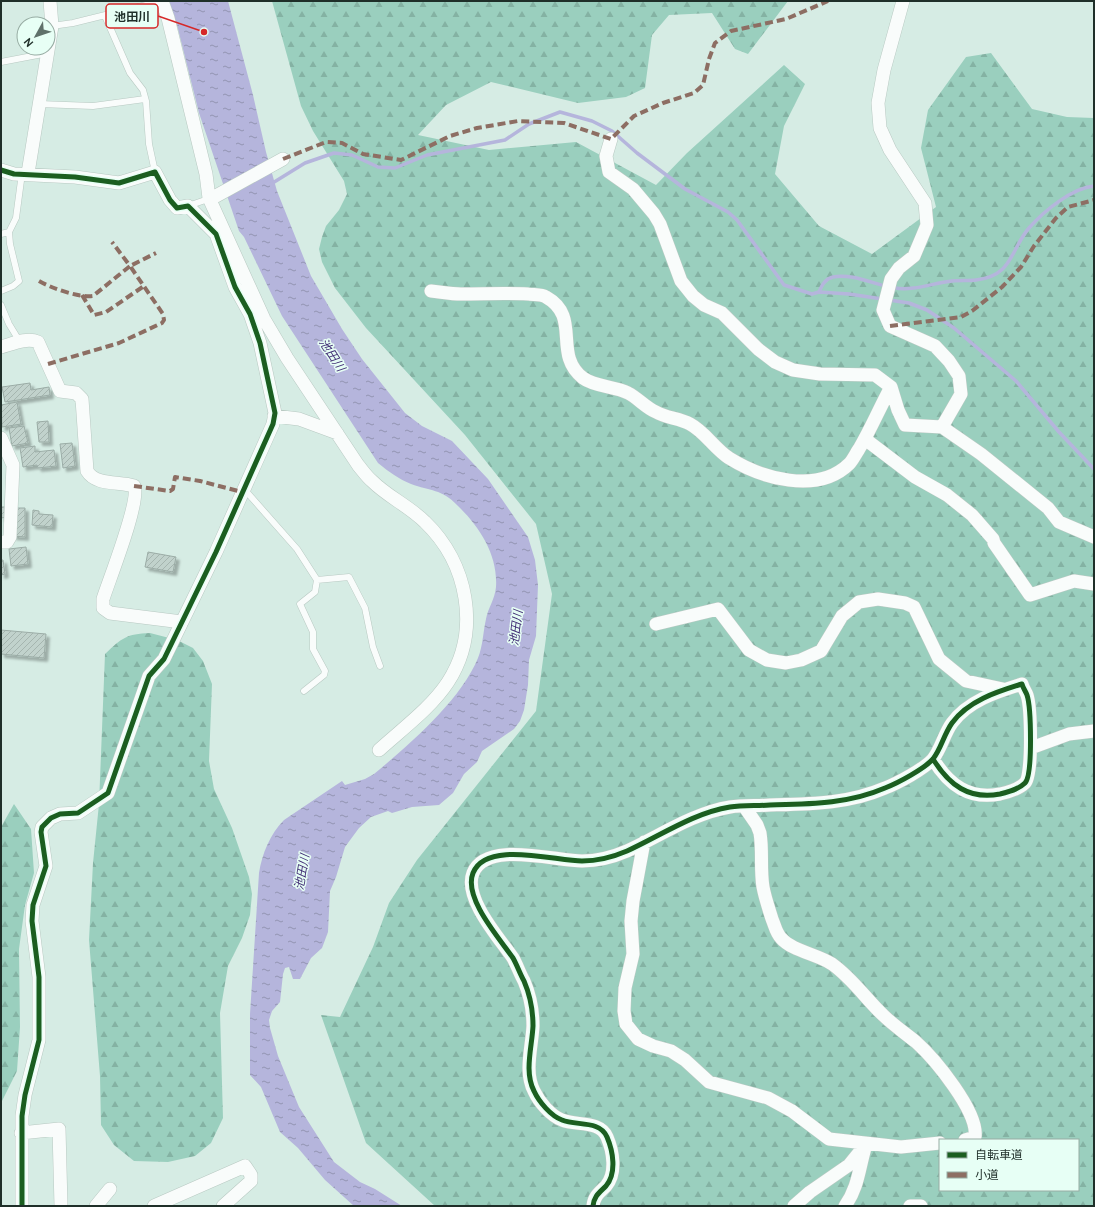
<svg xmlns="http://www.w3.org/2000/svg" width="1095" height="1207" font-family="Overpass,'Noto Sans JP',sans-serif">
<style>
.forest{fill:url(#forest-firs);fill-rule:evenodd}
.water{fill:url(#water-ripples)}
.lines{fill:none;stroke-linecap:round;stroke-linejoin:round}
.stream{stroke:#b5b5dc;stroke-width:3.5}
.building{fill:url(#building-hatch);stroke:#9baca6;filter:url(#shadow)}
.lane-casing{stroke:#b8c9c2;stroke-width:7}
.street-casing{stroke:#b8c9c2;stroke-width:14}
.lane{stroke:#f9fcfb;stroke-width:6}
.street{stroke:#f9fcfb;stroke-width:13}
.quiet{stroke:#8d6e63;stroke-width:4;stroke-dasharray:8 4;stroke-linecap:butt}
.cycleway-casing{stroke:#e7fff5;stroke-width:8}
.cycleway{stroke:#1b5e20;stroke-width:5}
.labels{text-anchor:middle;stroke-width:3;stroke-linejoin:round;paint-order:stroke}
.water-label{font-size:12px;font-style:italic;fill:#412e75;stroke:#e7fff5}
.leader{fill:none;stroke:#d62828;stroke-width:1.5}
.callout-dot{fill:#d62828;stroke:#e7fff5;stroke-width:1.5}
.callout{fill:#e7fff5;stroke:#d62828;stroke-width:1.5}
.callout-label{font-size:12px;text-anchor:middle;font-weight:bold;fill:#1f2f29}
</style>
<defs>
<pattern id="forest-firs" width="22" height="20" patternUnits="userSpaceOnUse"><rect width="22" height="20" fill="#9acfbe"/><path d="M5 1l3.5 6h-7zM16 11l3.5 6h-7z" fill="#84b2a3"/></pattern>
<pattern id="water-ripples" width="26" height="14" patternUnits="userSpaceOnUse"><rect width="26" height="14" fill="#b5b5dc"/><path d="M2 4q2-2 4 0t4 0M15 11q2-2 4 0t4 0" fill="none" stroke="#9394b2"/></pattern>
<pattern id="building-hatch" width="6" height="6" patternUnits="userSpaceOnUse"><rect width="6" height="6" fill="#c1d2cc"/><path d="M-1 1l2-2M0 6l6-6M5 7l2-2" fill="none" stroke="#a5b5af"/></pattern>
<filter id="shadow"><feDropShadow dx="3.5" dy="3.5" stdDeviation="1" flood-color="#0004"/></filter>
</defs>
<rect width="100%" height="100%" fill="#d6ece4"/>
<!-- forest -->
<path class="forest" d="M272,1h516l-40,53 -13,-5 -23,-36 -43,2 -17,20 -7,53 -19,9 -48,6 -87,-21 -45,23 -28,30 71,15 87,-8 80,43 31,-32 97,-88 21,19 -21,42 -9,48 44,52 53,28 64,-47 -15,-59 7,-38 38,-53 25,-4 41,56 35,8 27,1v1088h-659l-69,-63 -45,-128 19,2 33,-70 16,-44 28,-43 119,-149 16,-117 -16,-70 -71,-89 -99,-107 -31,-40 -13,-26 -3,-13 3,-12 4,-11 13,-16 8,-16 -3,-13 -31,-50 -12,-25zM940,1140h138v50h-138z
M150,633l27,7 16,8 10,13 9,23 -3,77 5,28 18,39 17,49 3,17 -2,21 -8,23 -14,28 -8,47 3,105 -12,25 -16,13 -27,6 -34,-1 -20,-16 -13,-20 -1,-49 -11,-136 4,-77 6,-59 6,-150c17,-16 21,-20 45,-21z
M14,804l17,25 3,44 -9,32 -6,44 1,78 -3,44 -16,32v-276z"/>
<!-- water -->
<path class="water" d="M169,1h59l25,94 13,57 11,39 34,85 31,53 20,30 43,54 17,13 30,15 36,38 40,58 7,23 3,25 -2,51 -7,24 -1,25 -4,25 -4,11 -6,8 -32,22 -5,11 -13,12 -11,19 -14,12 -27,2 -20,6 -4,-2 -17,6 -12,11 -14,19 -9,30 -6,14 -2,41 -6,16 -11,10 -11,21h-7l-4,-12 -4,1 -2,6 -3,28 -8,9 -3,9 1,8 8,28 21,51 35,55 26,20 15,7 27,17h-48l-29,-26 -27,-32 -18,-16 -19,-45 -11,-12v-61l9,-141c3,-19 11,-39 25,-53l58,-39 3,4 20,-6 9,-5c35,-29 87,-74 104,-116 5,-13 5,-26 8,-39 2,-11 9,-20 10,-32 2,-32 -16,-60 -39,-82 -15,-16 -27,-14 -46,-21 -12,-5 -22,-12 -33,-21l-96,-147 -38,-79 -5,-6 -40,-118 -22,-88z"/>
<g class="lines">
<!-- stream -->
<path class="stream" d="M271,184l34,-21 29,-10 18,2 26,12 17,1 32,-13 78,-15 24,-16 31,-12 32,9 20,10 25,22 48,36 43,23 9,8 47,65 28,9 7,-2 30,2 60,9 18,7 27,18 62,53 43,51 35,37
M819,292c3,-7 6,-13 14,-15 20,-4 42,8 62,11 19,3 38,-5 57,-7 8,-1 16,0 24,-1 37,-4 34,-30 53,-52 15,-17 43,-40 65,-42"/>
</g>
<!-- building -->
<path class="building" d="M30,383l1,7 18,-3 1,8 -45,7 -3,-15z
M17,402l4,22 -19,3 -1,-22z
M48,421l1,21h-10l-2,-20z
M24,426l4,17 -16,3 -3,-18z
M72,443l3,23 -12,2 -3,-24z
M35,446v6l19,-2 2,16 -18,2 -1,-3 -14,2 -3,-19z
M1,507h6l1,10 -7,1z
M13,508h12v29l-12,-1z
M33,510l6,1v3l14,1 -1,12 -20,-2z
M26,547l2,17 -17,2 -2,-17z
M148,552l28,5 -3,15 -28,-5z
M1,560h2l2,14 -4,1z
M1,630l45,4 -2,24 -43,-4z"/>
<g class="lines">
<defs>
<path id="lane" d="M105,16l25,57 13,17 3,11 3,43 6,28
M52,26l21,-3 89,-22
M1,62l47,-9
M39,104l54,2 52,-7
M188,206l23,-8
M1,234l8,-2
M1,291l12,-5 6,-5 -9,-37 -1,-12 7,-14 6,-45
M1,305l8,19 11,18
M244,489l53,60 20,31 -2,12 -15,12 13,28v17l12,22 -1,4 -20,16
M317,580l32,-3 16,31 8,39 7,19"/>
<path id="street" d="M162,1l6,17 38,156 3,24 55,121 23,39 71,107c5,6 9,12 14,16 16,16 37,25 53,41 43,41 56,109 23,160 -17,26 -46,47 -69,68
M903,1l-19,69 -6,33 2,25 10,22 35,53 2,22 -13,31 -15,12 -8,11 -8,31 7,16 45,20 14,15 10,15 2,18 -19,33
M611,139l-5,17 3,16 24,17 21,25 6,10 21,57 12,15 11,9 18,8 36,36 17,13 18,8 27,4 55,1 16,12 7,23 7,15 37,2 39,27 67,54 11,14 35,15
M1,170l13,4 61,3 44,6 36,-11 15,28 7,8 11,-2 28,28 19,53 15,27 10,29 15,70 -2,11 -57,128 -52,107 -15,17 -41,117 -30,20 -18,1 -9,4 -9,9 -1,5 5,34 -13,39 -1,16 7,56v63l-14,55 -3,21v90
M28,173l24,-147 -2,-25
M216,196l67,-37
M431,291c10,1 20,3 30,3 23,0 44,-1 67,0 5,1 13,0 18,3 36,20 6,57 37,81 12,9 32,8 45,15 10,5 18,15 28,19 10,6 23,6 34,12 15,8 24,24 39,34 32,20 88,37 120,6 4,-4 7,-11 10,-15 12,-20 21,-42 32,-62
M1,347c11,-3 26,-10 37,-5l22,49 16,2 6,6 5,72c9,15 32,10 47,15 7,14 -25,94 -31,113v9l7,5 72,9
M274,416l25,3 38,14
M1,438l12,27 -3,72 -3,5h-6
M865,439l50,38 32,18 25,20 21,24 1,4 36,52 44,-14 20,3
M656,624l62,-15 31,41 18,10 19,3 15,-3 20,-9 21,-35 17,-14 19,-3 27,4 9,4 25,52 27,22 37,8
M1031,748l38,-14 25,-3
M744,806l13,19 3,8c3,18 0,36 3,54 2,11 6,22 9,32 3,7 4,14 9,19 11,13 36,16 51,26 20,14 34,35 51,51 10,10 22,18 33,27 18,16 63,70 59,95l-10,3
M644,842l-11,59 -2,20 2,33 -8,34 -1,23 2,13 12,15 15,7 18,5 14,9 24,22 59,16 24,13 37,28 72,8 39,-4
M21,1133l38,-4 2,77
M96,1206l14,-17
M154,1206l91,-40 6,9v6l-28,25
M593,1206c1,-10 6,-13 13,-20 11,-13 7,-35 1,-49 -7,-17 -31,-11 -45,-17 -11,-4 -23,-18 -28,-29 -10,-19 -2,-44 -1,-65 0,-15 -3,-31 -9,-45 -4,-7 -7,-16 -11,-23 -13,-19 -50,-60 -40,-85 13,-33 82,-12 109,-12 16,0 31,-4 45,-10 33,-15 66,-38 103,-44 13,-2 27,-1 40,-2 40,-1 78,-1 115,-17 13,-5 39,-19 48,-29 8,-10 11,-25 19,-36 16,-22 44,-31 70,-39 1,4 4,8 5,11 4,12 6,80 -2,88 -6,6 -16,9 -25,11 -31,6 -51,-9 -67,-35
M794,1206l16,-14 39,-27 17,-21
M845,1206c13,-18 14,-37 20,-58
M910,1206h11"/>
</defs>
<!-- lane casing -->
<use href="#lane" class="lane-casing"/>
<!-- street casing -->
<use href="#street" class="street-casing"/>
<!-- lane -->
<use href="#lane" class="lane"/>
<!-- street -->
<use href="#street" class="street"/>
<!-- quiet -->
<path class="quiet" d="M283,159l43,-17 16,1 21,11 38,6 49,-24 27,-8 41,-7 46,2 47,16 23,-23 29,-13 31,-10 9,-8 6,-26 6,-16 16,-12 55,-12 42,-18
M39,281c12,7 40,17 54,15l37,-30 -18,-24
M82,295l12,20 12,-3 38,-26
M890,326l71,-9 11,-6 30,-24 19,-20 13,-21 22,-28 12,-11 26,-7
M48,364l71,-21 43,-20 2,-3 -1,-6 -33,-48 26,-13
M134,486l36,5 3,-2 2,-12 25,4 42,11"/>
<defs>
<path id="cycleway" d="M1,170l13,4 61,3 44,6 36,-11 15,28 7,8 11,-2 28,28 19,53 15,27 10,29 15,70 -2,11 -57,128 -52,107 -15,17 -41,117 -30,20 -18,1 -9,4 -9,9 -1,5 5,34 -13,39 -1,16 7,56v63l-14,55 -3,21v90
M593,1206c1,-10 6,-13 13,-20 11,-13 7,-35 1,-49 -7,-17 -31,-11 -45,-17 -11,-4 -23,-18 -28,-29 -10,-19 -2,-44 -1,-65 0,-15 -3,-31 -9,-45 -4,-7 -7,-16 -11,-23 -13,-19 -50,-60 -40,-85 13,-33 82,-12 109,-12 16,0 31,-4 45,-10 33,-15 66,-38 103,-44 13,-2 27,-1 40,-2 40,-1 78,-1 115,-17 13,-5 39,-19 48,-29 8,-10 11,-25 19,-36 16,-22 44,-31 70,-39 1,4 4,8 5,11 4,12 6,80 -2,88 -6,6 -16,9 -25,11 -31,6 -51,-9 -67,-35"/>
</defs>
<!-- cycleway casing -->
<use href="#cycleway" class="cycleway-casing"/>
<!-- cycleway -->
<use href="#cycleway" class="cycleway"/>
</g>
<g class="labels">
<!-- water labels -->
<g class="water-label">
<text transform="translate(332 355) rotate(57)" y="4">池田川</text>
<text transform="translate(516 628) rotate(-83)" y="4">池田川</text>
<text transform="translate(302 872) rotate(-80)" y="4">池田川</text>
</g>
</g>
<!-- callouts -->
<path class="leader" d="M204 32L158 16"/>
<circle class="callout-dot" cx="204" cy="32" r="4"/>
<rect class="callout" x="106" y="4" width="52" height="24" rx="4"/>
<g class="callout-label">
<text x="132" y="21">池田川</text>
</g>
<!-- border -->
<rect width="1095" height="1207" fill="none" stroke="#1f2f29" stroke-width="4"/>
<!-- legend -->
<rect x="939" y="1139" width="140" height="52" fill="#e7fff5" stroke="#97aca3"/>
<rect x="947" y="1152" width="20" height="6" fill="#1b5e20" stroke="#97aca3"/>
<text x="975" y="1159" font-size="12" fill="#1f2f29">自転車道</text>
<rect x="947" y="1172" width="20" height="6" fill="#8d6e63" stroke="#97aca3"/>
<text x="975" y="1179" font-size="12" fill="#1f2f29">小道</text>
<!-- north arrow -->
<g transform="translate(36 36) rotate(230)"><circle r="19" fill="#e7fff5" stroke="#97aca3"/>
<path d="M0-3L7 15L0 10L-7 15Z" fill="#5f716a"/>
<text y="-6" font-size="11" font-weight="bold" text-anchor="middle" fill="#1f2f29">N</text>
</g>
</svg>
